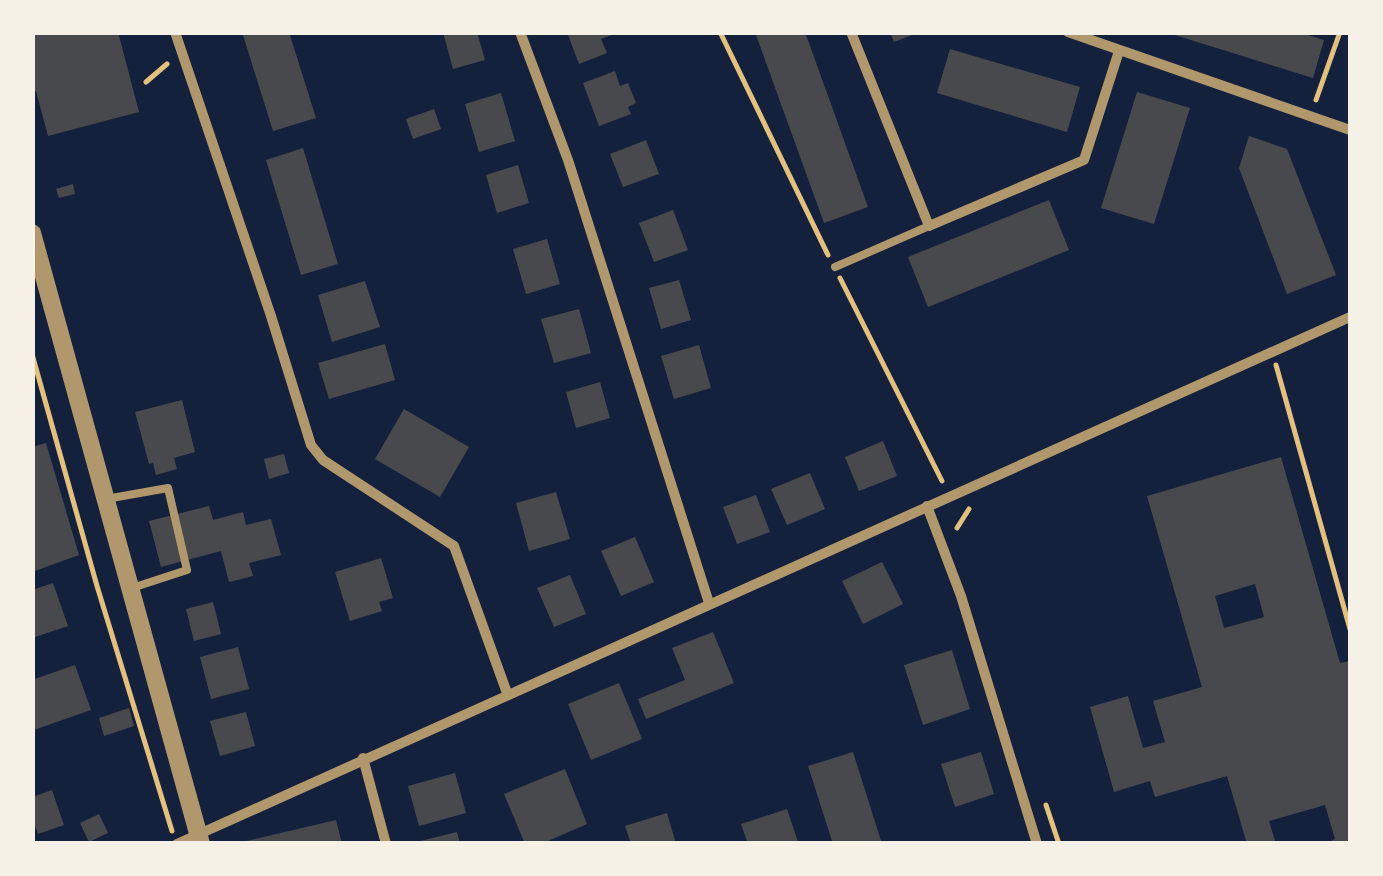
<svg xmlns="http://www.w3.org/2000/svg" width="1383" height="876" font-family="Arial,sans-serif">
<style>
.building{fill:#48494c;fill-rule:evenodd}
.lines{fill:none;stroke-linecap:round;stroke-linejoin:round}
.path{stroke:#e5c07b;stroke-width:5}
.service{stroke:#b1986c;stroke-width:8}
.minor{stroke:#b1986c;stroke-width:10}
.tertiary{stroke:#b1986c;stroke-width:18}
</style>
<rect width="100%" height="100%" fill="#14213d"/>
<!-- building -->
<path class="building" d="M32,32h86l21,80 -91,24 -12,-45 -4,1z
M242,32h47l27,86 -43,13z
M443,32h34l8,28 -32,9z
M567,32h50v1l-16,6 6,14 -28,11z
M755,32h50l63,175 -44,16z
M890,32h28v1l-24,9z
M1165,32h133l26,8 -11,38z
M950,49l130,38 -13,45 -130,-39z
M615,71l5,15 8,-3 8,20 -8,4 3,7 -32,12 -16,-43z
M1137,92l53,16 -36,116 -53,-16z
M501,93l14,48 -36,11 -14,-48z
M434,109l7,20 -28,10 -7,-20z
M1249,136l38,13 49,126 -49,19 -48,-126z
M646,140l13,34 -36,13 -13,-33z
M303,148l35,116 -37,11 -35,-115z
M518,165l11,38 -32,10 -11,-38z
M73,184l2,10 -16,4 -3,-9z
M1049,200l20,50 -141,57 -20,-50z
M673,210l15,40 -34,12 -15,-39z
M547,239l13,45 -34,10 -13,-45z
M679,280l12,40 -30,9 -12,-41z
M365,281l15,46 -48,15 -14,-47z
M579,309l12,44 -37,10 -13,-44z
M385,344l10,36 -66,19 -11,-36z
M699,345l12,43 -37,11 -13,-43z
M600,382l10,36 -34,10 -10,-36z
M182,400l13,52 -21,6 3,11 -21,6 -3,-12 -4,1 -14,-52z
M404,409l65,38 -29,50 -65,-38z
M883,441l14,35 -38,15 -14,-34z
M46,443l33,112 -47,17v-125z
M284,454l5,19 -20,6 -5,-20z
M1281,457l59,206 10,-2v183h-26l11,-5 -10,-34 -56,16 7,23h-29l-20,-68 -72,21 -5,-16 -36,11 -24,-85 38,-11 15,52 22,-6 -12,-41 49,-14 -55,-191zM1255,584l9,33 -40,11 -9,-32z
M810,473l15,36 -38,16 -16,-36z
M556,492l14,47 -41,12 -13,-48z
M756,495l14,37 -33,12 -14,-37z
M209,506l4,14 30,-8 3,13 25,-6 10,36 -32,8 4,13 -24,6 -8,-31 -60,16 -12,-46z
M635,537l19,45 -33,14 -20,-45z
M381,558l12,40 -14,4 3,9 -32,10 -15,-49z
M882,562l21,42 -40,20 -21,-43z
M570,575l16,39 -32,13 -17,-39z
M53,583l15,43 -36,12v-48z
M213,602l8,32 -27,7 -8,-32z
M713,632l21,51 -88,36 -8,-20 47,-19 -13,-32z
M238,647l11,42 -38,10 -11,-42z
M952,650l18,59 -47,16 -19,-60z
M75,665l16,45 -57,20 -2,-50z
M619,683l23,56 -51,21 -23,-56z
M129,708l5,18 -30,10 -5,-18z
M246,712l9,34 -35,10 -10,-35z
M853,752l29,92h-49l-25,-78z
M981,752l13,42 -39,13 -14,-43z
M565,769l22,55 -46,20h-16l-21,-50z
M455,773l11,40 -47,13 -11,-40z
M52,790l12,35 -26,9 -6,-16v-21z
M787,809l11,33 -50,2 -7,-20z
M667,813l9,31h-45l-6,-18z
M99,814l9,19 -19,9 -9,-19z
M336,820l6,24h-99l-1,-2z
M457,832l3,12h-43l-1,-2z"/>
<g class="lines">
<!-- path -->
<path class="path" d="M720,32l108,223
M146,82l21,-18
M1316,100l24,-68
M840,278l102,203
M32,354l65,232 75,245
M1276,365l74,264
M957,528l12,-19
M1046,805l13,39"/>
<!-- service -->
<path class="service" d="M835,267l94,-41
M106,499l62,-11 19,82 -55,18"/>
<!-- minor -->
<path class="minor" d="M175,32l96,284 40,129 12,15 131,86 53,147
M520,32l48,128 141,443
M851,32l78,194 155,-66 35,-109
M1068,32l282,98
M927,506l34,90 76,248
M363,758l23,86
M177,844l1173,-527"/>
<!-- tertiary -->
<path class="tertiary" d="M32,233l169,611"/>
</g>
<!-- border -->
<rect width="1383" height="876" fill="none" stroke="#f6f1e7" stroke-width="70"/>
</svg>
